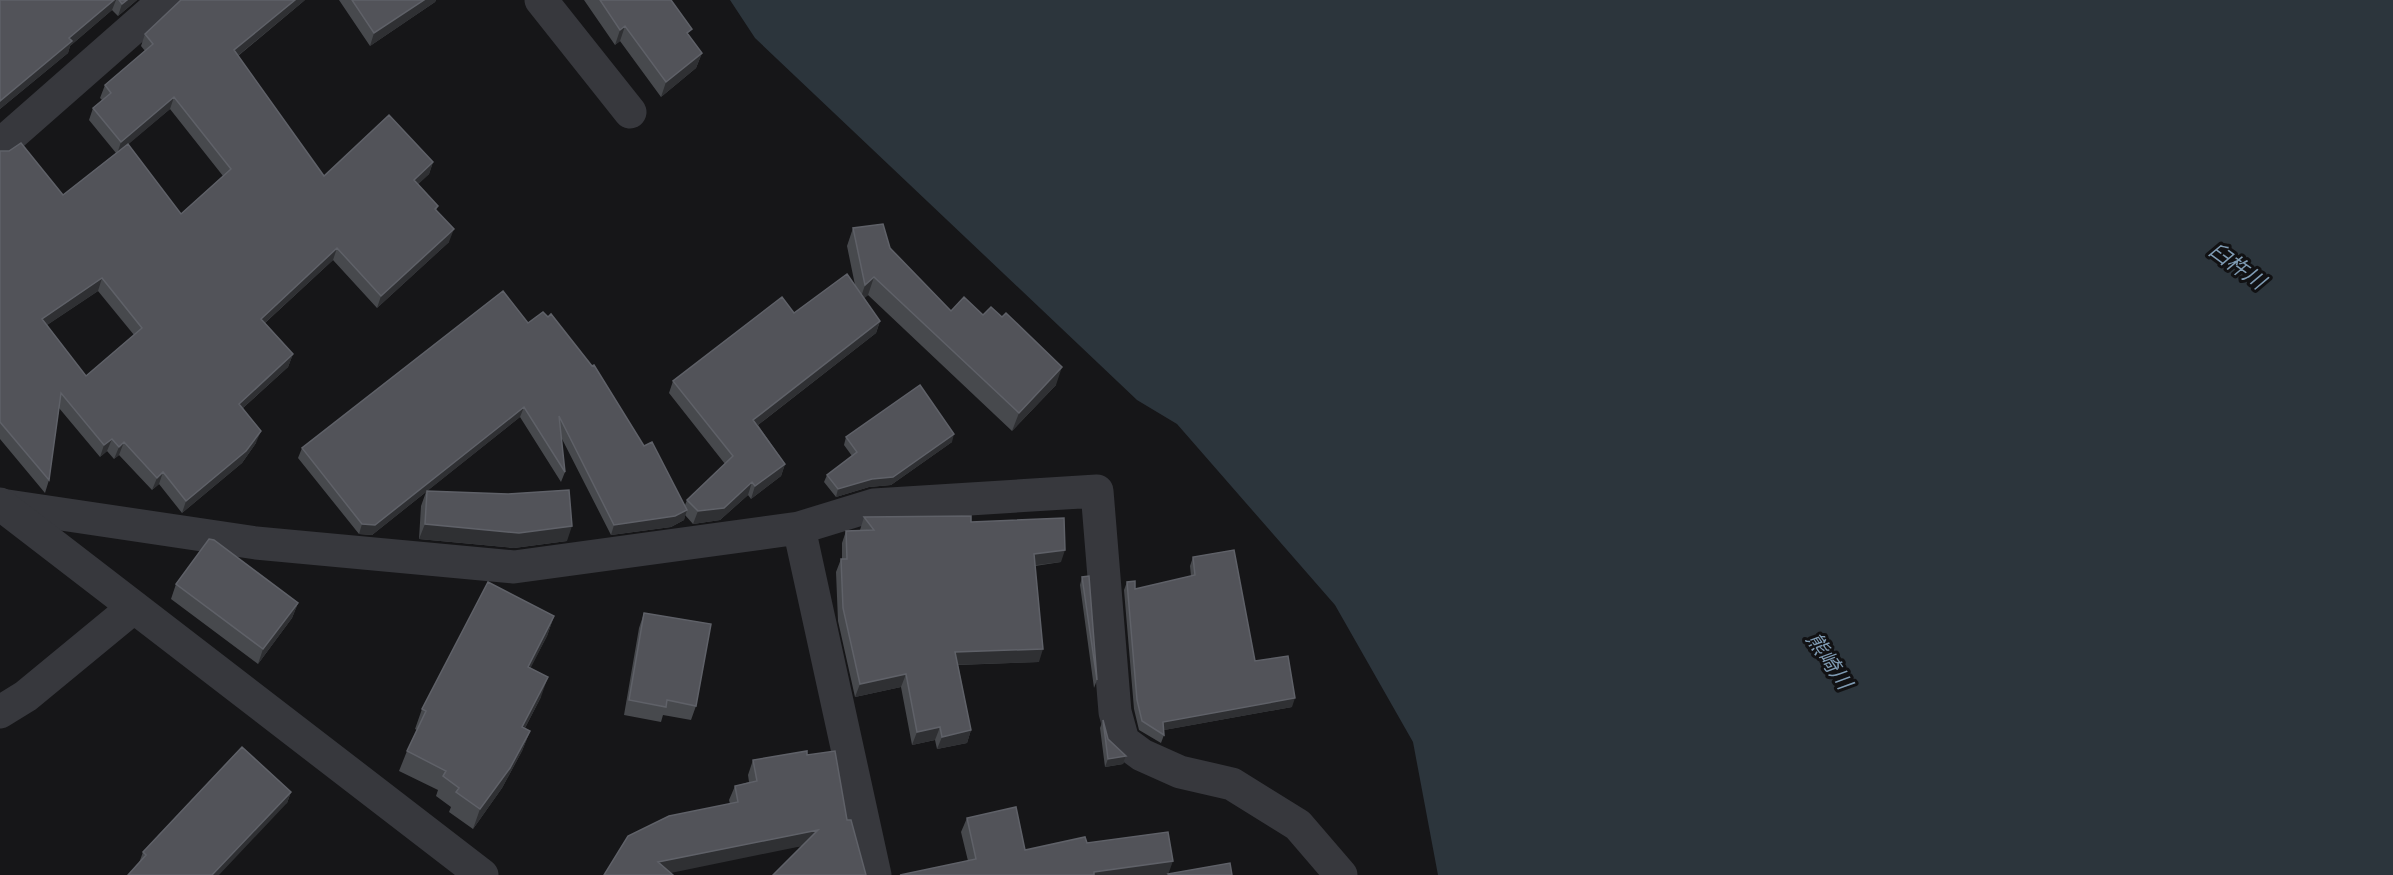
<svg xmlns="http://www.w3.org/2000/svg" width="2393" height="875" font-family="Roboto,'Noto Sans JP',sans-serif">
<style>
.water{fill:#2c353c}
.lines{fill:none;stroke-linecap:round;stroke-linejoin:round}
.minor{stroke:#37383d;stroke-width:33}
.tertiary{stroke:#37383d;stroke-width:33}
.wall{fill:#47494d;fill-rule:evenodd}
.shaded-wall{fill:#2f3033}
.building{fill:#525359;stroke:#5f6168;stroke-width:1.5;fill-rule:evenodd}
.labels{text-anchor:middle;stroke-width:6;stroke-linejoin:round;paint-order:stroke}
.water-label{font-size:21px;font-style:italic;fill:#7f9bb3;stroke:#111113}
</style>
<rect width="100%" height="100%" fill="#161618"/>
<!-- water -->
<path class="water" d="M730,0h1663v875h-955l-25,-133 -78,-137 -158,-181 -40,-24 -382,-362z"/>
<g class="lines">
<!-- minor -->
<path class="minor" d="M541,0l89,112
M0,145l165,-145
M1,505l255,38 258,24 285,-39 75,-23 223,-14 18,221 8,29 19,14 38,17 52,12 66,41 43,50
M799,528l76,347"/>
<!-- tertiary -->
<path class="tertiary" d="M0,504l482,371
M0,712l26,-16 108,-89"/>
</g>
<!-- wall -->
<path class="wall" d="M0,0h137l-19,16 -6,-6 -42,36 -2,7 -68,56z
M305,0l-67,56 86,120 109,-14 -4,12 -11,10 20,22 -2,5 13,31 -72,66 -44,-48 -68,63 28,31 -5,13 -45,41 13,35 -14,20 -60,50 -23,-29 -7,6 -33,-35 -5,4 -7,-8 -7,6 -41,-49 -10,72 -4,13 -45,-54v-288l63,44 53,-42 -27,-33 4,-12 9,-8 -2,-2 5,-13 40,-34 -4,-5 4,-12zM170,109l53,67 -42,38 -53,-70zM98,291l36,44 -48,41 -39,-51z
M339,0h97l-1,2 -65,44z
M584,0h87l18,36 13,17 -6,15 -35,29 -41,-56 -5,4z
M853,228l37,20 61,63 105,74 -44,46 -144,-136 -4,3 16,23 -4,12 -118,92 27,39 -4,12 -30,23 -3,-4 -28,25 -27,4 -8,-9 -1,5 -13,7 -60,8 -50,-98 4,35 -4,10 -41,-65 -93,74 140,50 -53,7 -95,-9 2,-33 5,-14 -54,43 -13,-1 -61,-76 4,-10 226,-125 116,123 41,59 2,-5 38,-36 -56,-71 4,-12 121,-68 61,-28 -8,-39z
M846,437l106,5 -61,43 -22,2 -33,10 -12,-15 3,-7 25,-19 -8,-11z
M864,517l107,5 90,40 -26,4 4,96 -81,3 13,65 -4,13 -30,6 -2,-9 -23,5 -11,-58 -46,10 -17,-76 -2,-49 5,-13h1v-16l4,-12 14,-1z
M1193,557l62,104 37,46 -128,23v5l-3,8 -22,-13 -5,-21 -10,-119 3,-8 8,7 56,-13 -1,-10z
M1082,577l15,103 -3,8 -14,-103z
M176,584l122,19 -6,15 -34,46 -87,-65z
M644,613l52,93 -5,14 -28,-5 -2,7 -37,-7 15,-87z
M554,616l-7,20 -17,32 11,29 -16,31 5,3 -8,20 -20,37 -29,41 -24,-17 2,-5 -15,-11 2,-6 -39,-19 8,-20 10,-21 -2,-1 7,-20z
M1103,720l5,19 18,17 -3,8 -18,3 -5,-39z
M807,755l40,65 -46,26 -197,29 126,-71 -1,-4 6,-14 14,-4 -1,-7 5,-15z
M291,792l-4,11 -148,60 4,-11z
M967,818l58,32 62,-7 -119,18 -7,-29z"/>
<!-- shaded-wall -->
<path class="shaded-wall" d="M114,0h2l-4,10 -42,36 -2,7 -68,56v-8l69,-63z
M127,0h10l-19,16 4,-12z
M295,0h10l-76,63 5,-13z
M424,0h12l-1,2 -65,44 4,-13z
M625,26l-5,15 -5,4 5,-15z
M702,53l-6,15 -35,29 5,-15z
M174,97l-4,12 -53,45 4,-12z
M433,162l-4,12 -19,18 4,-12z
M454,229l-5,13 -72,66 4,-12z
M337,248l-4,12 -77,71 5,-12z
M874,277l-6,18 -9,8 6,-18z
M102,278l-4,13 -60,40 4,-12z
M880,321l-4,12 -127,99 4,-12z
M293,354l-5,13 -54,49 5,-12z
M1062,367l-6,18 -44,46 7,-18z
M524,407l-4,10 -148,118 -13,-1 3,-10z
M261,431l-5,12 -14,20 -60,50 4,-12z
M954,434l-2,8 -61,43 -22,2 -33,10 2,-8z
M112,439l-5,12 -7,6 4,-12z
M124,442l-5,13 -5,4 5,-12z
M785,464l-4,12 -30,23 4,-13z
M163,472l-4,12 -7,6 5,-12z
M752,482l-4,13 -28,25 -27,4 5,-13z
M687,510l-3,10 -13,7 -60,8 3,-10z
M425,524l147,2 -5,15 -53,7 -95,-9z
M1065,550l-4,12 -32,4 5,-12z
M298,603l-6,15 -34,46 5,-15z
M554,616l-7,20 -26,51 7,-20z
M1043,649l-4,13 -88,3 4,-13z
M906,674l-5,13 -46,10 5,-13z
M548,677l-7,20 -26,50 7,-20z
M1295,698l-3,9 -133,24 4,-9z
M940,727l-5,13 -23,5 5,-13z
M971,730l-4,13 -30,6 5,-12z
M530,731l-8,20 -20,37 -29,41 7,-20z
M1126,756l-3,8 -18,3 3,-8z
M291,792l-4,11 -68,72h-7z
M818,830l-6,14 -151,31 -3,-13z
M1173,861l-5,14h-76l2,-3z"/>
<!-- building -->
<path class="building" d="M0,0h114l-45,38 3,3 -72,60z
M119,0h8l-5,4z
M181,0h114l-61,50 90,126 65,-61 44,47 -19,18 24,26 -3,3 19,20 -73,67 -44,-48 -76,71 32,35 -54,50 22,27 -15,20 -60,50 -23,-29 -6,6 -33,-36 -5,5 -7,-8 -8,6 -43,-52 -12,87 -49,-58v-271h9l12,-8 42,52 65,-51 53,70 50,-45 -57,-72 -53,45 -28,-34 18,-15 -6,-8 48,-41 -8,-10zM102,278l40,50 -56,48 -44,-57z
M352,0h72l-50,33z
M600,0h71l21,29 -5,4 15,20 -36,29 -41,-56 -5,4z
M883,224l7,24 61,63 13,-14 19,18 8,-8 11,10 4,-4 56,54 -43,46 -145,-136 -9,8 -12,-57z
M847,274l33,47 -127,99 32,44 -30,22 -3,-4 -28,26 -26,3 -11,-11 46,-44 -60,-75 109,-84 12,16z
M503,291l25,32 15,-11 5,5 3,-3 41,52 2,-1 50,81 8,-4 35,68 -12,6 -61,9 -55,-109 6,56 -41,-65 -149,118 -13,-1 -60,-76z
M920,385l34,49 -61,43 -21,2 -34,10 -11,-14 30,-23 -11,-15z
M569,490l3,36 -53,7 -94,-9 2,-33 81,3z
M971,516v6l93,-4 1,32 -31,4 9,95 -88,3 16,78 -29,7 -2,-10 -23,5 -11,-58 -46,10 -17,-76 -2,-49h6l-1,-28 28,-1 -10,-13z
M209,539l5,1 84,63 -35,46 -87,-65z
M1234,550l21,111 33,-5 7,42 -132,24 1,13 -22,-14 -5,-21 -10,-118 8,-1v8l60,-14 -2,-18z
M1089,576l8,104 -15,-103z
M488,582l66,34 -26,51 20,10 -26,50 8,4 -20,37 -30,41 -24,-17 3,-4 -16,-12 3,-5 -39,-20 19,-40 -4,-2z
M644,613l67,11 -15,82 -29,-6 -1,7 -37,-7z
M1103,720l5,19 18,17 -18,3z
M242,747l49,45 -79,83h-84l18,-20 -3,-3z
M807,751v4l28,-4 12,69h4l15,55h-93l45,-45 -160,32 15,13h-69l24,-39 41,-20 69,-14 -3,-16 22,-5 -4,-21z
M1016,807l9,43 60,-13 2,6 81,-11 5,29 -79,11v3h-194l76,-16 -9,-41z
M1230,863l2,12h-63l-1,-1z"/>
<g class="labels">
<!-- water labels -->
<g class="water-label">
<text transform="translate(2237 266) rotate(36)" y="7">臼杵川</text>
<text transform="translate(1829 661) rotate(56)" y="7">熊崎川</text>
</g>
</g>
</svg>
